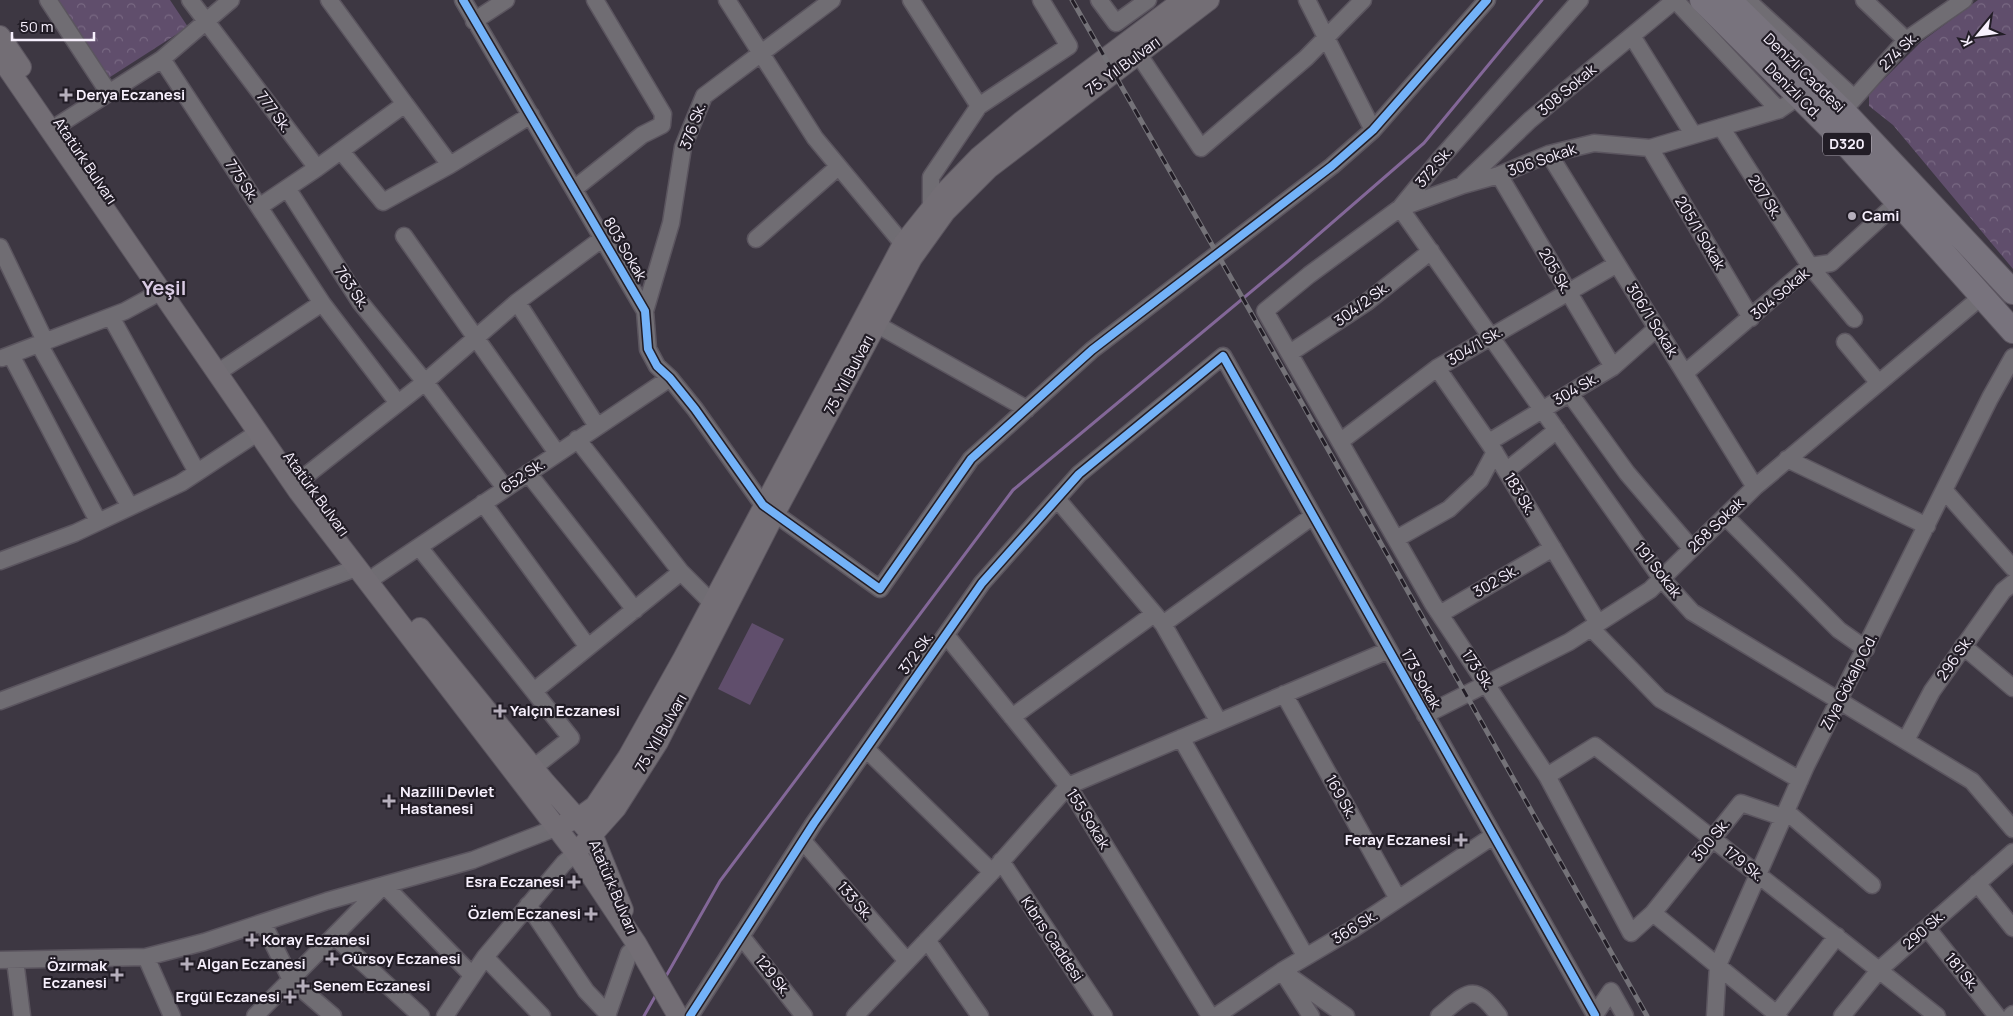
<svg xmlns="http://www.w3.org/2000/svg" width="2013" height="1016" font-family="Manrope,sans-serif">
<style>
.park{fill:url(#park-crowns)}
.garden{fill:#604e6c}
.lines{fill:none;stroke-linecap:round;stroke-linejoin:round}
.stream{stroke:#836798;stroke-width:3}
.minor-casing{stroke:#5b555f;stroke-width:19}
.major-casing{stroke:#5b555f;stroke-width:22}
.highway-casing{stroke:#5b555f;stroke-width:26}
.minor{stroke:#706d73;stroke-width:16}
.major{stroke:#736e75;stroke-width:20}
.highway{stroke:#78737d;stroke-width:24}
.rail-casing{stroke:#747278;stroke-width:5}
.rail{stroke:#221d26;stroke-width:3;stroke-dasharray:9;stroke-linecap:butt}
.cycleway-casing{stroke:#221d26;stroke-width:11}
.cycleway{stroke:#73b2f8;stroke-width:8}
.poi-dot{fill:#b6afbc;stroke:#221d26;stroke-width:2}
.labels{text-anchor:middle;stroke-width:4.5;stroke-linejoin:round;paint-order:stroke}
.shield{fill:#221d26;stroke:#b7b1bc;stroke-width:1}
.shield-label{font-size:14px;font-weight:bold;fill:#f7f0fd}
.street-label{font-size:15px;fill:#f7f0fd;stroke:#221d26}
.poi-label{font-size:15px;font-weight:bold;fill:#f7f0fd;stroke:#221d26;text-anchor:start}
.district-label{font-size:20px;font-weight:bold;fill:#d9cbe4;stroke:#221d26}
</style>
<defs>
<pattern id="park-crowns" width="20" height="18" patternUnits="userSpaceOnUse" patternTransform="scale(1.25)"><rect width="20" height="18" fill="#604e6c"/><path d="M2 6a3 3 0 1 1 6 0M12 15a3 3 0 1 1 6 0" fill="none" stroke="#786882"/></pattern>
</defs>
<rect width="100%" height="100%" fill="#3d3742"/>
<!-- park -->
<path class="park" d="M56,0h114l18,27 -81,52z
M1978,0h35v269l-120,-144 -24,-19v-12l52,-52z"/>
<!-- garden -->
<path class="garden" d="M752,623l32,16 -34,66 -32,-16z"/>
<g class="lines">
<!-- stream -->
<path class="stream" d="M665,978l55,-97 293,-391 275,-229 136,-118 118,-143
M644,1016l13,-23"/>
<defs>
<path id="minor" d="M48,0l61,93
M190,0l127,168 -58,39
M463,0l182,311 3,38 9,17 13,12 25,31 68,96 117,84 91,-130 121,-109 240,-184 41,-36 114,-130
M727,0l88,138 88,106
M911,0l68,106 -48,71v32
M1099,0l17,23 32,-23
M1307,0l66,130
M1580,0l-140,159 -40,49 -91,67 -44,36 168,293 114,172 84,157 22,-20 126,103
M1747,0l107,98
M1864,0l42,40
M474,21l32,-21
M1632,36l61,98
M1139,55l62,93 105,-90 57,-58
M162,59l160,244
M1798,97l-19,13 -129,38 -56,-5 -45,11 -50,21 -36,10 -63,23 261,370 31,34 280,169 41,48
M979,106l90,-60 -28,-46
M1843,111l63,-71 58,-40
M60,124l102,-65 69,-59
M1721,127l89,139 44,53
M1650,148l101,170
M341,151l42,51 67,-37 -45,-61
M1549,154l206,333
M450,165l81,-50
M317,168l88,-64 -76,-104
M1499,175l114,192
M1464,183l66,-63 145,-120 104,110
M287,188l73,114 65,80 80,106
M574,189l68,-54 20,-10 1,-11 -68,-114
M404,236l153,217
M756,239l82,-72
M0,247l45,94
M517,302l80,124
M645,311l26,-88 12,-76 21,-51 128,-96
M111,317l86,155
M876,324l151,85
M1845,342l33,40
M39,344l91,163
M1290,353l77,-51 64,-51
M11,355l87,166
M2,358l123,-47 35,-19
M226,367l96,-64 76,100
M1437,368l54,78 107,177
M1685,373l125,-107 21,-3 68,-62
M1570,394l57,79 65,76
M577,439l104,133
M1341,441l96,-73 180,-104
M1489,442l124,-75 44,-39
M1787,459l140,67
M1506,471l51,-41
M528,473l107,137
M303,478l122,-96 92,-80 86,-64
M1944,490l69,78
M1057,499l106,125 56,98
M483,503l105,144
M1726,517l113,113 27,19
M1396,539l53,-30 31,-29 15,-28
M419,547l152,191 -38,30
M0,561l75,-28 106,-50 76,-50
M377,575l293,-197
M1440,614l113,-66
M1163,624l150,-108
M1591,628l69,71 140,81
M946,635l122,151 142,230
M1963,646l50,42
M534,691l147,-119 31,31
M1284,694l114,205
M0,701l356,-133
M1425,715l144,-73 81,-52 105,-103 226,-190
M1012,717l142,-103
M1181,738l125,219
M1906,740l26,-49 71,-100 10,-8
M866,749l126,123
M1547,776l48,-30 342,270
M1787,812l85,73
M803,841l104,120
M1001,861l103,155
M1977,883l36,45
M528,905l58,86 22,23
M1653,913l88,-110 44,15
M263,923l28,57 42,36
M1927,928l70,88
M334,936l87,80
M741,936l63,80
M927,940l53,76
M146,957l26,59
M485,957l57,59
M0,960l146,-3 58,-15 123,-41 146,-41 85,-33
M15,960l7,56
M1282,971l64,45
M1286,977l25,39
M255,1016l129,-131 88,90
M445,1016l40,-59 79,-94 12,-10
M607,1016l22,-63 9,-7
M690,1016l124,-193 168,-240 97,-109 144,-118 372,659
M855,1016l137,-144 76,-86 321,-136
M1216,1016l66,-45 71,-42 140,-93
M1439,1016c29,-24 34,-35 60,0
M1594,1016l17,-25 14,25
M1715,1016l3,-51 88,-199 184,-368 23,-41
M1775,1016l62,-80
M1842,1016l38,-47 133,-117
M2011,1016l2,-2"/>
<path id="major" d="M0,36l21,31
M0,57l299,435 277,361 60,90 42,73
M420,628l124,153 49,55 30,74
M566,823l18,-9 11,-8 33,-49 56,-100 219,-413 40,-50 36,-37 43,-36 161,-121
M583,845l33,-37 42,-66 117,-229 137,-255 33,-46 44,-44 220,-168"/>
<path id="highway" d="M1702,0l137,136 174,195
M1729,0l114,111 170,181"/>
</defs>
<!-- minor casing -->
<use href="#minor" class="minor-casing"/>
<!-- major casing -->
<use href="#major" class="major-casing"/>
<!-- highway casing -->
<use href="#highway" class="highway-casing"/>
<!-- minor -->
<use href="#minor" class="minor"/>
<!-- major -->
<use href="#major" class="major"/>
<!-- highway -->
<use href="#highway" class="highway"/>
<defs>
<path id="rail" d="M1072,0l178,311 397,705"/>
</defs>
<!-- rail casing -->
<use href="#rail" class="rail-casing"/>
<!-- rail -->
<use href="#rail" class="rail"/>
<defs>
<path id="cycleway" d="M463,0l182,311 3,38 9,17 13,12 25,31 68,96 117,84 91,-130 121,-109 240,-184 41,-36 114,-130
M690,1016l124,-193 168,-240 97,-109 144,-118 372,659"/>
</defs>
<!-- cycleway casing -->
<use href="#cycleway" class="cycleway-casing"/>
<!-- cycleway -->
<use href="#cycleway" class="cycleway"/>
</g>
<!-- markers -->
<g class="poi-dot">
<path d="M63.5 87.5h5v5h5v5h-5v5h-5v-5h-5v-5h5z"/>
<circle cx="1852" cy="216" r="5"/>
<path d="M497.5 703.5h5v5h5v5h-5v5h-5v-5h-5v-5h5z"/>
<path d="M386.5 793.5h5v5h5v5h-5v5h-5v-5h-5v-5h5z"/>
<path d="M1458.5 832.5h5v5h5v5h-5v5h-5v-5h-5v-5h5z"/>
<path d="M571.5 874.5h5v5h5v5h-5v5h-5v-5h-5v-5h5z"/>
<path d="M588.5 906.5h5v5h5v5h-5v5h-5v-5h-5v-5h5z"/>
<path d="M249.5 932.5h5v5h5v5h-5v5h-5v-5h-5v-5h5z"/>
<path d="M329.5 951.5h5v5h5v5h-5v5h-5v-5h-5v-5h5z"/>
<path d="M184.5 956.5h5v5h5v5h-5v5h-5v-5h-5v-5h5z"/>
<path d="M114.5 967.5h5v5h5v5h-5v5h-5v-5h-5v-5h5z"/>
<path d="M300.5 978.5h5v5h5v5h-5v5h-5v-5h-5v-5h5z"/>
<path d="M287.5 989.5h5v5h5v5h-5v5h-5v-5h-5v-5h5z"/>
</g>
<g class="labels">
<!-- shield labels -->
<rect class="shield" x="1823" y="132.5" width="48" height="23" rx="4"/>
<g class="shield-label">
<text x="1847" y="149">D320</text>
</g>
<!-- street labels -->
<g class="street-label">
<text transform="translate(1899 51) rotate(-44)" y="5">274 Sk.</text>
<text transform="translate(1123 66) rotate(-36)" y="5">75. Yıl Bulvarı</text>
<text transform="translate(1804 73) rotate(44)" y="5">Denizli Caddesi</text>
<text transform="translate(1567 90) rotate(-40)" y="5">308 Sokak</text>
<text transform="translate(1793 91) rotate(45)" y="5">Denizli Cd.</text>
<text transform="translate(274 112) rotate(53)" y="5">777 Sk.</text>
<text transform="translate(693 126) rotate(-70)" y="5">376 Sk.</text>
<text transform="translate(1542 160) rotate(-19)" y="5">306 Sokak</text>
<text transform="translate(85 161) rotate(56)" y="5">Atatürk Bulvarı</text>
<text transform="translate(1434 167) rotate(-50)" y="5">372 Sk.</text>
<text transform="translate(242 181) rotate(57)" y="5">775 Sk.</text>
<text transform="translate(1765 197) rotate(57)" y="5">207 Sk.</text>
<text transform="translate(1700 233) rotate(59)" y="5">205/1 Sokak</text>
<text transform="translate(625 249) rotate(60)" y="5">803 Sokak</text>
<text transform="translate(1555 271) rotate(60)" y="5">205 Sk.</text>
<text transform="translate(352 288) rotate(56)" y="5">763 Sk.</text>
<text transform="translate(1780 294) rotate(-40)" y="5">304 Sokak</text>
<text transform="translate(1362 304) rotate(-36)" y="5">304/2 Sk.</text>
<text transform="translate(1652 320) rotate(58)" y="5">306/1 Sokak</text>
<text transform="translate(1475 346) rotate(-31)" y="5">304/1 Sk.</text>
<text transform="translate(849 375) rotate(-62)" y="5">75. Yıl Bulvarı</text>
<text transform="translate(1576 389) rotate(-30)" y="5">304 Sk.</text>
<text transform="translate(523 476) rotate(-34)" y="5">652 Sk.</text>
<text transform="translate(316 494) rotate(54)" y="5">Atatürk Bulvarı</text>
<text transform="translate(1520 494) rotate(59)" y="5">183 Sk.</text>
<text transform="translate(1716 525) rotate(-44)" y="5">268 Sokak</text>
<text transform="translate(1658 570) rotate(52)" y="5">191 Sokak</text>
<text transform="translate(1496 581) rotate(-30)" y="5">302 Sk.</text>
<text transform="translate(916 653) rotate(-55)" y="5">372 Sk.</text>
<text transform="translate(1955 658) rotate(-55)" y="5">296 Sk.</text>
<text transform="translate(1478 670) rotate(56)" y="5">173 Sk.</text>
<text transform="translate(1421 679) rotate(61)" y="5">173 Sokak</text>
<text transform="translate(1849 682) rotate(-63)" y="5">Ziya Gökalp Cd.</text>
<text transform="translate(661 733) rotate(-60)" y="5">75. Yıl Bulvarı</text>
<text transform="translate(1341 797) rotate(61)" y="5">169 Sk.</text>
<text transform="translate(1088 819) rotate(58)" y="5">155 Sokak</text>
<text transform="translate(1711 840) rotate(-51)" y="5">300 Sk.</text>
<text transform="translate(1744 864) rotate(39)" y="5">179 Sk.</text>
<text transform="translate(613 887) rotate(67)" y="5">Atatürk Bulvarı</text>
<text transform="translate(855 901) rotate(49)" y="5">133 Sk.</text>
<text transform="translate(1355 927) rotate(-32)" y="5">366 Sk.</text>
<text transform="translate(1924 930) rotate(-42)" y="5">290 Sk.</text>
<text transform="translate(1052 939) rotate(56)" y="5">Kıbrıs Caddesi</text>
<text transform="translate(1962 972) rotate(51)" y="5">181 Sk.</text>
<text transform="translate(773 976) rotate(52)" y="5">129 Sk.</text>
</g>
<!-- poi labels -->
<g class="poi-label">
<text x="76" y="100">Derya Eczanesi</text>
<text x="1862" y="221">Cami</text>
<text x="510" y="716">Yalçın Eczanesi</text>
<text x="400" y="797">Nazilli Devlet<tspan x="400" dy="17">Hastanesi</tspan></text>
<text x="1451" y="845" text-anchor="end">Feray Eczanesi</text>
<text x="564" y="887" text-anchor="end">Esra Eczanesi</text>
<text x="581" y="919" text-anchor="end">Özlem Eczanesi</text>
<text x="262" y="945">Koray Eczanesi</text>
<text x="342" y="964">Gürsoy Eczanesi</text>
<text x="197" y="969">Algan Eczanesi</text>
<text x="107" y="971" text-anchor="end">Özırmak<tspan x="107" dy="17">Eczanesi</tspan></text>
<text x="313" y="991">Senem Eczanesi</text>
<text x="280" y="1002" text-anchor="end">Ergül Eczanesi</text>
</g>
<!-- district labels -->
<g class="district-label">
<text x="164" y="295">Yeşil</text>
</g>
</g>
<!-- north arrow -->
<g transform="translate(1978 35) rotate(241)" stroke="#221d26" stroke-width="4" paint-order="stroke">
<path d="M0-4L9 19L0 12L-9 19Z" fill="#f7f0fd"/>
<text y="-8" font-size="14" font-weight="bold" text-anchor="middle" fill="#f7f0fd">K</text>
</g>
<!-- scale -->
<path d="M12 32v8h82v-8" fill="none" stroke="#f7f0fd" stroke-width="2.5"/>
<text x="20" y="32" font-size="15" fill="#f7f0fd" stroke="#221d26" stroke-width="4" paint-order="stroke">50 m</text>
</svg>
